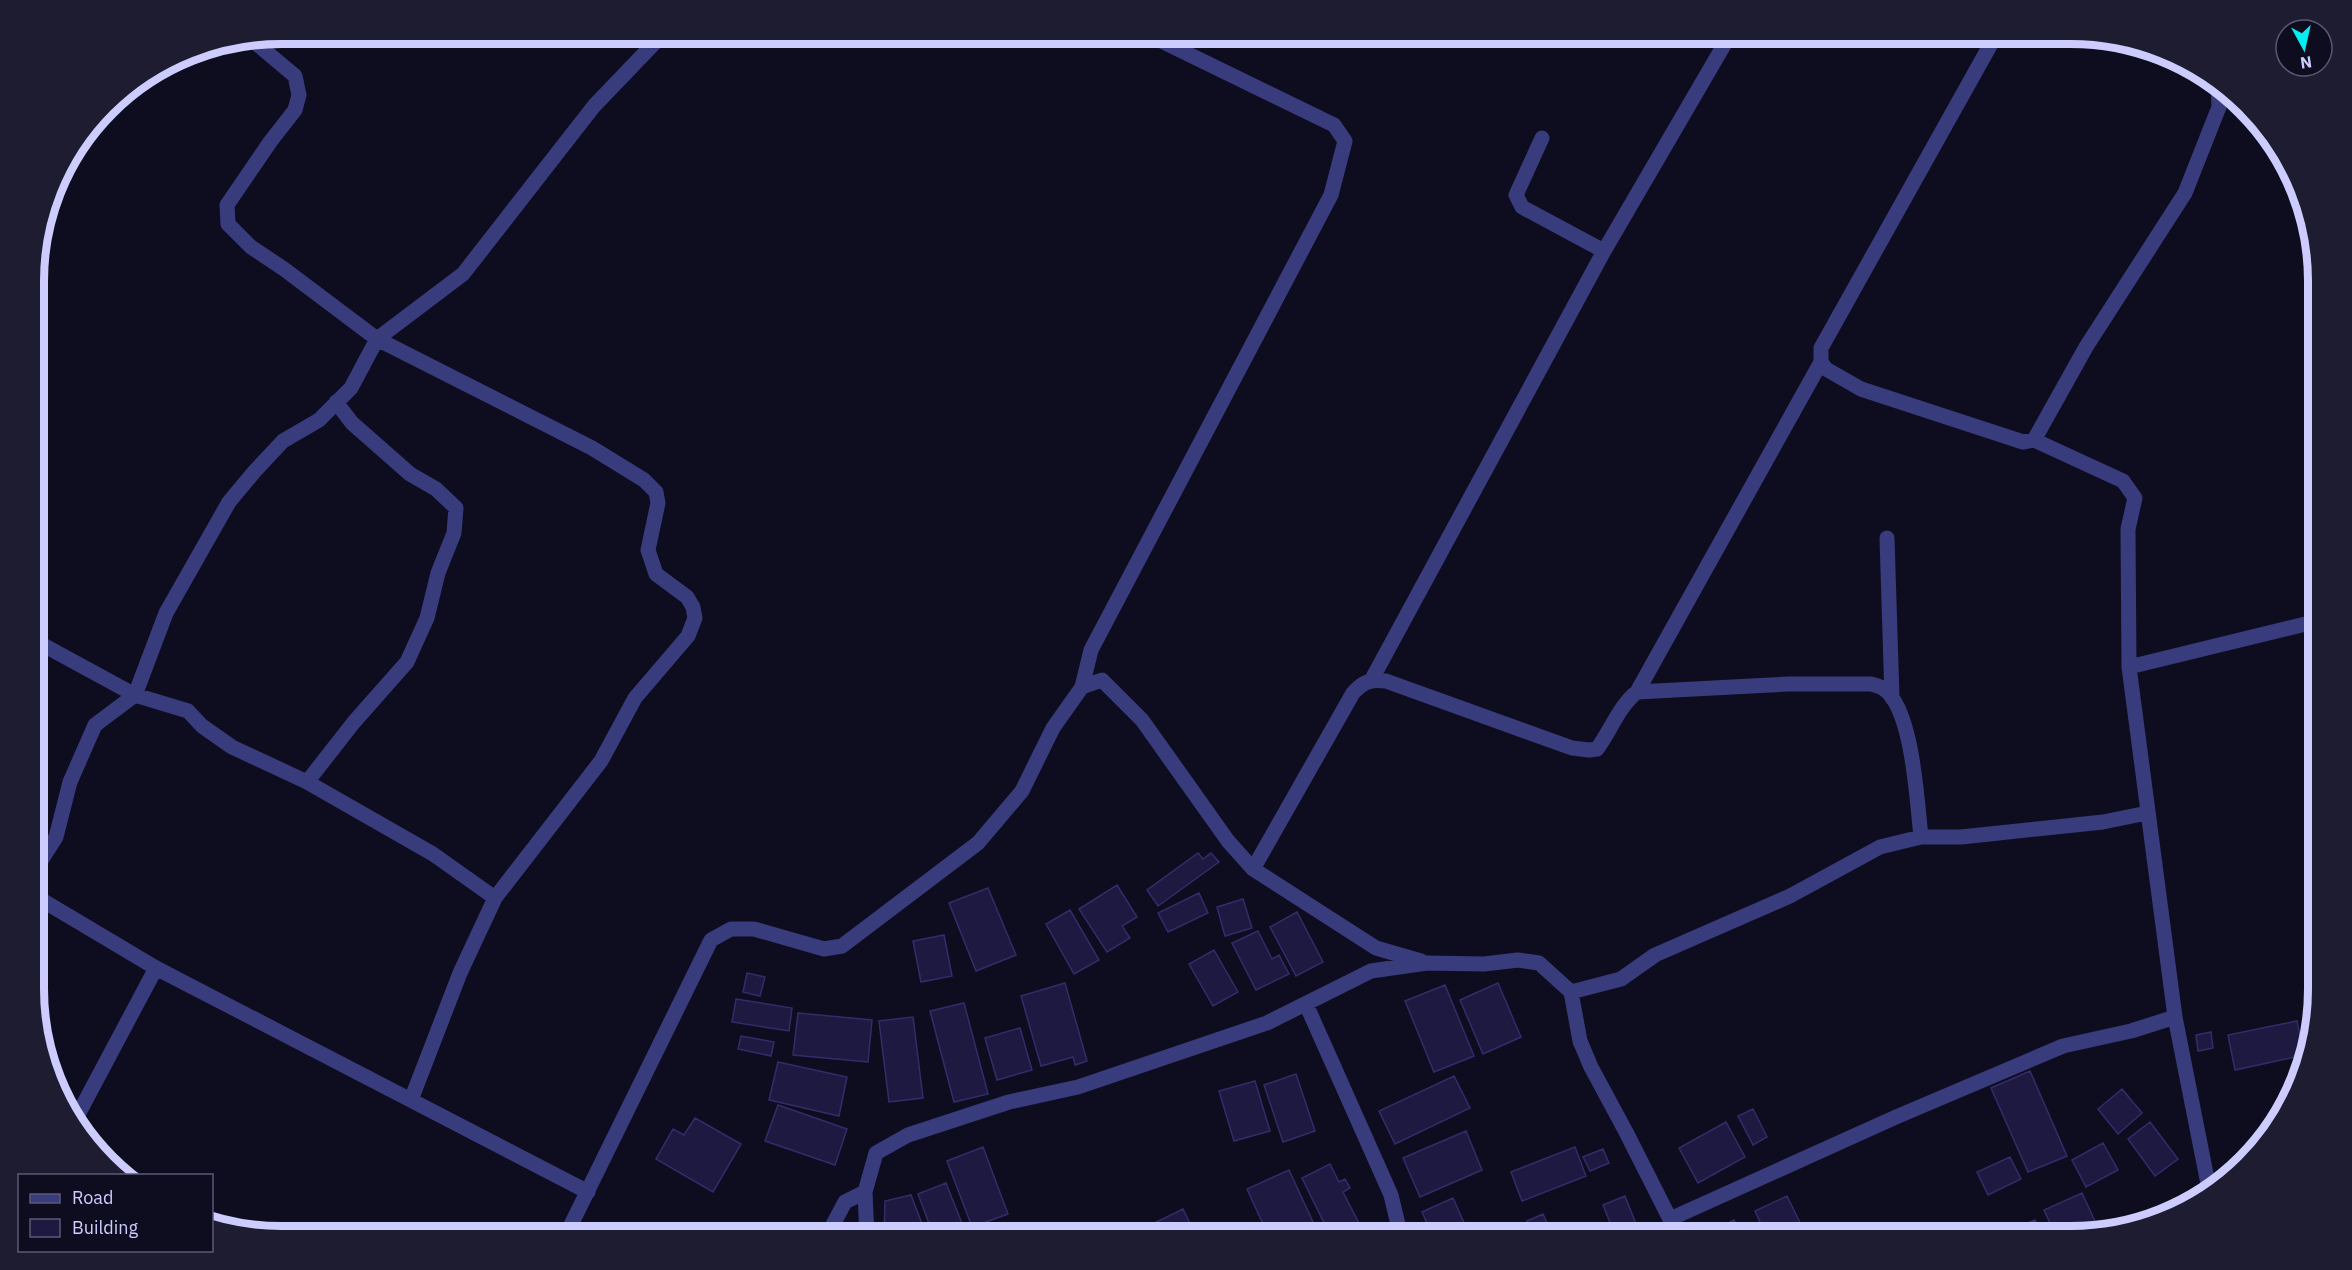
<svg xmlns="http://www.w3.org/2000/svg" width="2352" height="1270" font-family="'IBM Plex Sans',sans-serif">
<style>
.building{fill:#1e1940;stroke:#332c6b;stroke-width:1.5}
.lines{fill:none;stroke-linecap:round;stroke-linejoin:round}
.minor{stroke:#383c7d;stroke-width:15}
.rim{fill:none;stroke:#cdccfe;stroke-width:8}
</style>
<rect width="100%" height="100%" fill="#0e0d1f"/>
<!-- building -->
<path class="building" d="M1198,853l5,6 8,-6 8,9 -61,44 -11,-16z
M1117,885l20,32 -15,9 8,12 -23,14 -28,-43z
M988,888l28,67 -40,16 -27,-68z
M1199,893l9,20 -40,19 -10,-19z
M1243,899l9,29 -27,8 -8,-29z
M1070,910l29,50 -25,14 -28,-50z
M1297,912l26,50 -27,14 -26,-49z
M1258,931l14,28 7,-4 10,19 -33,16 -24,-47z
M944,935l8,41 -31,6 -8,-41z
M1214,950l24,42 -25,14 -24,-42z
M747,973l18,4 -5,19 -17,-4z
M1065,983l22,78 -12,4 -2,-8 -32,9 -20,-70z
M1498,983l23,54 -38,17 -23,-54z
M1445,985l29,71 -40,16 -29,-71z
M736,999l56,9 -3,23 -57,-9z
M964,1003l24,91 -34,8 -24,-91z
M798,1013l74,7 -4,42 -75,-7z
M913,1017l10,81 -34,4 -10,-81z
M2297,1021l7,34 -69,15 -7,-35z
M1020,1028l12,42 -35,10 -12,-42z
M2211,1032l2,16 -15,3 -2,-16z
M741,1036l33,6 -3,14 -33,-7z
M778,1062l69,15 -8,39 -70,-16z
M2030,1071l37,85 -39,16 -37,-84z
M1296,1074l19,57 -32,11 -19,-57z
M1454,1076l16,32 -75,36 -16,-33z
M1255,1081l15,50 -36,10 -15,-50z
M2122,1089l20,24 -24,21 -20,-25z
M778,1105l69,24 -12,36 -70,-24z
M1753,1109l14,28 -14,8 -15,-29z
M695,1118l46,26 -28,48 -57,-33 17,-30 11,6z
M1726,1122l19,35 -47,26 -19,-35z
M2150,1122l28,37 -23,17 -27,-37z
M1466,1131l16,39 -62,27 -17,-39z
M2103,1143l15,27 -32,17 -14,-27z
M983,1147l25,67 -36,13 -25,-66z
M1575,1147l11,29 -64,25 -11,-29z
M1603,1149l6,14 -19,8 -7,-14z
M2010,1157l11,22 -33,16 -11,-23z
M1330,1164l9,18 6,-3 5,9 -7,4 19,37 -16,8h-15l-29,-59z
M1289,1170l30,65 -3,2h-47l-22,-48z
M946,1183l19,48 -16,6h-15l-16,-43z
M2082,1193l18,39 -12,4h-32l-12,-26z
M911,1195l16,42h-43l1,-36z
M1625,1196l11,28 -22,9 -11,-28z
M1787,1196l20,41h-40l-12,-26z
M1453,1198l17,38 -37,1 -11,-25z
M1183,1209l13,27 -37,1 -7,-13z
M1543,1214l10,23h-19l-7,-16z
M1734,1220l4,8 10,-5 7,14h-31l3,-2 -5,-9z
M2035,1220l8,17 -44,-1z
M990,1224l4,11 -27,2 -1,-4z
M1020,1227l3,10h-25v-3z"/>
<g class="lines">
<!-- minor -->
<path class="minor" d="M1997,33l-176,315v14l5,7 35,20 162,53 11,-2 52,-93 99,-154 34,-86 -1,-24
M251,39l44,37 4,19 -4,15 -25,32 -43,63 1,19 23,23 33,22 93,70 215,109 52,32 12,12 2,11 -10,47 8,24 31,23 6,10 2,11 -7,18 -53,62 -34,63 -106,137 -35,75 -49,127
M2220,93l19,6
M1542,138l-26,57 6,12 82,44
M2313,332l4,25
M2034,440l89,41 12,17 -7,31 1,138 46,350 35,177
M1887,538l5,160
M34,640l101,55 53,16 14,15 30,21 75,35 126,72 62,44
M2129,667l189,-46
M1372,679l232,-428 127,-218
M1082,687l9,-37 240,-455 14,-54 -11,-16 -189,-92
M1637,692l184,-330
M307,782l47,-60 53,-60 20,-44 11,-45 16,-40 2,-25 -20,-19 -26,-15 -58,-51 -16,-21
M1253,869l100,-176c10,-11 17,-14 33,-12l186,67 17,2 8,-1c14,-19 22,-43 40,-57l151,-8h83c4,1 10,3 13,5 29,21 33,113 37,148
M35,870l21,-33 14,-55 25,-57 40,-30 31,-82 63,-111 25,-30 29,-31 36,-21 32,-32 26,-49 86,-65 131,-168 70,-73
M35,896l121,72 432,224
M1571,992l9,49 11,26 35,65 44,87 7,18
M1306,1004l85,191 10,42
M73,1124l83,-156
M1670,1219l226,-102 167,-71 68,-15 44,-14
M567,1231l19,6
M565,1237l146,-297 20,-11h23l70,20 18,-3 136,-103 44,-52 31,-63 29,-41 20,-7 40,40 86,121 25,28 123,79 45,13
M820,1237l9,-5 16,-30 20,-10
M867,1237l-2,-45 11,-39 32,-18 101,-33 69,-15 189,-64 104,-52 56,-8 57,1 34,-4 21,3 32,29 50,-13 34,-24 135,-59 90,-49 41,-10h40l142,-15 44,-9"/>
</g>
<!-- crop -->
<path d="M0 0H2352V1270H0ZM281 44H2071A237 237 0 0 1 2308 281V989A237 237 0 0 1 2071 1226H281A237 237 0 0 1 44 989V281A237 237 0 0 1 281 44Z" fill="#1d1c31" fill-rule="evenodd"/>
<path class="rim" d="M281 44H2071A237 237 0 0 1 2308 281V989A237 237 0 0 1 2071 1226H281A237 237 0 0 1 44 989V281A237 237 0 0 1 281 44Z"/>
<!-- legend -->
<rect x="18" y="1174" width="195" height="78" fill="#0e0d1f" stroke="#5a5978" stroke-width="1.5"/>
<rect x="30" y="1194" width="30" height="9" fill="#383c7d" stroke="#5a5978" stroke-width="1.5"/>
<text x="72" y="1204" font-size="18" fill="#cdccfe">Road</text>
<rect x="30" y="1219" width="30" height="18" fill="#1e1940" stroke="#5a5978" stroke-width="1.5"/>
<text x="72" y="1234" font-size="18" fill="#cdccfe">Building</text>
<!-- north arrow -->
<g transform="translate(2304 48) rotate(172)"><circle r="28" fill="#0e0d1f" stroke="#5a5978" stroke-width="1.5"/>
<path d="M0-4.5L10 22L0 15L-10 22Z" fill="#04eef1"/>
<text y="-9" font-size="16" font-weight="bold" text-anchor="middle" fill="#cdccfe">N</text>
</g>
</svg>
